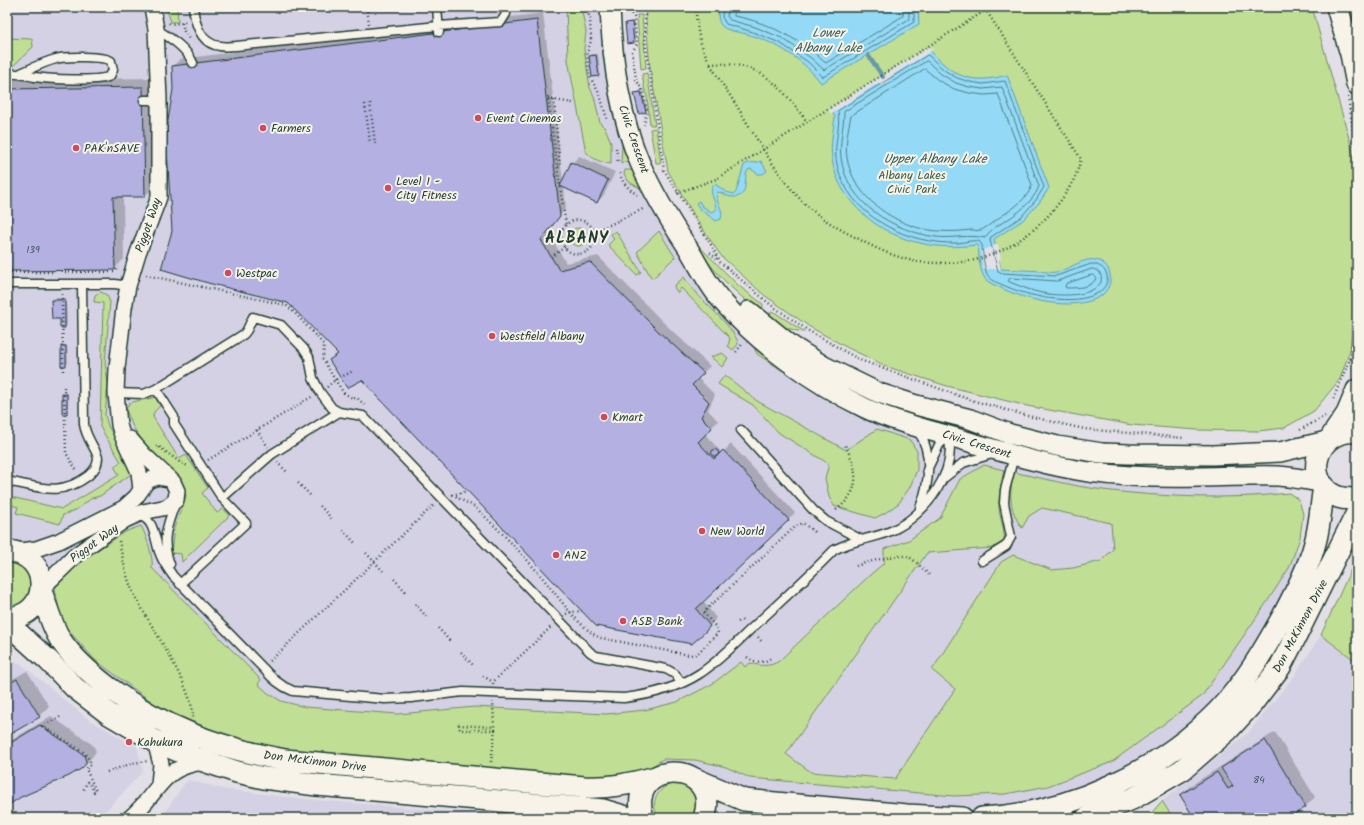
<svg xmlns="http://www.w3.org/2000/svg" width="1364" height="825" font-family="Kalam,sans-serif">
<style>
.built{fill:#d5d1e5}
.green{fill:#c1de95;stroke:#708e64}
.water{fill:#94daf6;stroke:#659ba8}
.pier{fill:#e3dfe6}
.shadow{fill:#0003}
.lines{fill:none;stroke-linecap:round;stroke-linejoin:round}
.shore{stroke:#4e7c82;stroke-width:1}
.stream{stroke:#659ba8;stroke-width:4}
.building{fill:#b4b0e2;stroke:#1f3d34}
.service-casing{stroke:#1f3d34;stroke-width:11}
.minor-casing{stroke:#1f3d34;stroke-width:18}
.tertiary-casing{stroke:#1f3d34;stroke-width:22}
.secondary-casing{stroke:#1f3d34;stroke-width:24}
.path{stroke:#1f3d34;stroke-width:2.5;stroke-dasharray:1 3;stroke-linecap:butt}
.service{stroke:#f7f3e8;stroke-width:8}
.minor{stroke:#f7f3e8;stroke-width:15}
.tertiary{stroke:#f7f3e8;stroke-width:19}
.secondary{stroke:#f7f3e8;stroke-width:21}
.poi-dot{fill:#d1495b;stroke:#f7f3e8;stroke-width:1.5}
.labels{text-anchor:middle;stroke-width:4;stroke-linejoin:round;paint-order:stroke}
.number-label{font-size:10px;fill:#445a60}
.poi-label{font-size:12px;fill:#1f3d34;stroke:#f7f3e8;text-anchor:start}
.street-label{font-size:12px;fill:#1f3d34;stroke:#f7f3e8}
.park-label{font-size:12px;fill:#3f5d47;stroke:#f7f3e8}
.water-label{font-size:13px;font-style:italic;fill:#365c5b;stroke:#f7f3e8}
.district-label{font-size:16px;font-weight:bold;letter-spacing:1px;fill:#1f3d34;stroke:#f7f3e8}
</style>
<rect width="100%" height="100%" fill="#e3dfe6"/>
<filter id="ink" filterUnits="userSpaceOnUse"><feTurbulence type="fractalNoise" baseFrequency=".025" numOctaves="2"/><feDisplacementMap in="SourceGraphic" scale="8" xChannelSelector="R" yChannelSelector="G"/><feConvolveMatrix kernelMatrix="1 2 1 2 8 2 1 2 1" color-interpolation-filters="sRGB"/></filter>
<g filter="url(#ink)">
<!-- built -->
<path class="built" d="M7,7h603l14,108 83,166 126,109 204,71 238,15 6,66 29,15 -74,132 -111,90 -143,39 -192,-13 -95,-26 -91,9 -368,-38 -138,-70 -91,-135z
M1321,635l36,27v156h-184l-11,-17 86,-68 46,-57z
M7,659l13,4 68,56 49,28 6,24 -39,42 -10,5h-87z
M189,780l34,9 83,10 220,19h-365l23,-34z"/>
<!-- green -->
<path class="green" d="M166,7h11l1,15h-7z
M566,7h16v5l4,20 -2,17 6,39 4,8 6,27 5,5 6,14v22c-11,-2 -17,-4 -25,-12l-18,-92z
M645,7h667l42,149 3,47v77l-7,70 -10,29 -26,32 -30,17 -26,3 -61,-1 -65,-5 -105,-19 -80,-20 -59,-19 -40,-19 -38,-21 -46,-32 -42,-38 -24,-35 -30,-51 -18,-103z
M1345,7h9l3,9v34z
M637,15h5l4,53 -5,1z
M7,38l25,1 1,8 -21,20h-5z
M647,73l8,52h-5l-3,-29 -2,-5 -3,-17z
M656,128l5,35h-5l-6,-34z
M625,141l7,19 -11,3 1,-18z
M625,170c13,-1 13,6 18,16l-3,2 -11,-6 -5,-8z
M569 237a9 9 0 1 1 18 0a9 9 0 1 1-18 0Z
M616,231l25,41 -4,3 -29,-30 6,-6 -3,-5z
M659,231l16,26 -23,22 -15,-27z
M695,243l7,6 37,37 24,18v3l-3,6c-24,-21 -49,-42 -65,-70z
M684,277c3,5 7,10 11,15 9,10 43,40 43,52l-5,6 -5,-4 2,-8 -49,-50 -3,5 -3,-4 -1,-3z
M101,292l6,3 3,7 -5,61 3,21 -3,31 3,11 23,39 3,7 -34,24 -8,2 -16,12 -13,5 -3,9 -44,-11 2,-6 -10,-3 -1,2v-10l55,13 57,-34 -5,-9 7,-4 -21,-35 3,-124 -9,-1 1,-7z
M771,312h3l31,20c-10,0 -29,-8 -37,-14z
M751,341l117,76 -3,4c-13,-10 -26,-20 -42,-24l-66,-43z
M722,353l6,5 -6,9 -11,-10z
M725,375l32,26 89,49 31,-21 33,11 7,11v19l-7,17 -11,16 -14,10 -10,5 -41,-12 -5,-9 -4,-19 4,-14 -50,-31 -26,-28 -35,-21z
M155,397l5,9 -6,6 -1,5 26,42 7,-4 22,33 -6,5 15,20 6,-4 7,6 -48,47 -1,-8 -10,-1 3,-25 12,-32 -5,-15 -14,-16 -23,-22 -11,-16 -7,-17 3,-7c9,-3 18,-3 26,-6z
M984,465l20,5c-3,15 -7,30 -4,45 2,9 5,17 4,26l-12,7 -65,5 -141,201 25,18 84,7 60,-90 -23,-19 69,-108 12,-7 39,15 21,-2 28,-7 12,-12 -2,-26 -69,-15 -13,8 -7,12c-14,-20 -12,-33 -9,-56 29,6 59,14 90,18 58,7 127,10 186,3l10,7 4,14 -3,24 -11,30 -24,37 -63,91 -90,66 -64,24 -43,8 -51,2 -204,-18 -24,-11 -31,-7 -32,-1 -19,13 -35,10 -147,-17 -15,3 -196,-22 -91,-38 -65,-48 -34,-38 -6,-34 27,-28 45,-29 14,-5c5,8 13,33 11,42l109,112 -3,4 10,9 13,8 24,6 93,7 77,-7 131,7 39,-4 32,-8 35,-18 29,-22 4,5 5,-4c10,3 20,4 29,-2l92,-87 13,-11v-14l25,-9 31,-22 20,-39z
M1357,556v106l-36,-27z
M7,562c5,1 11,2 15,5 12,9 12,31 -2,38 -4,2 -9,2 -13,3z
M674,783c18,1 29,18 19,35h-34c-11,-15 -1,-31 15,-35z
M1162,801l11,17h-26z"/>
<!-- water -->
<path class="water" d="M719,7h199l1,17 -98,59c-17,-23 -44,-40 -71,-48 -8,-3 -20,-3 -27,-8 -6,-5 -5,-12 -4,-20z
M929,49c24,28 42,36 78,26l42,113 -10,15 -16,17 -29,19 7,30c14,1 27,1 40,2 5,1 10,2 15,1 13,-2 27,-15 40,-12 19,4 18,29 3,37 -26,15 -75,3 -100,-10 -4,-2 -10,-4 -13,-7 -7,-9 -7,-24 -8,-35 -20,2 -39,3 -58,-2 -40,-8 -82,-41 -88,-84 -2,-14 1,-28 3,-42l-4,-7z
M761,161l6,10 -4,3h-5l-7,-5 -3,1c-6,10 3,28 -16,27 -6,0 -9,-5 -15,-5 -3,10 8,17 4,27l-5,2 -16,-12 -4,-6 3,-2 3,5 9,6 5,-2c1,-9 -10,-19 -1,-26l11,8 8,2 2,-2 8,-27c6,-4 11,-1 17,-4z"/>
<!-- pier -->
<path class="pier" d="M928,47h2l3,3 -42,26 -5,8 -11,1 -44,29 -2,-3 1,-3z
M998,244l3,15 -2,1 2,9h-18l-2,-18z"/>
<!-- shadow -->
<path class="shadow" d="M543,13l20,168 9,-18 7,-7 36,16 -11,23 -7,7 -33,-16 2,22 -18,24 18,31 32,-7 67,68 45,42 -12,12 17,17 -7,15 10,11 -13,13 17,19 9,-9 64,69 -92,88 13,17 -10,13 -344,-252 -32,-19 8,-7 -50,-51 -115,-71v-165l7,-7z
M634,21l2,19 -2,2 -8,-18 2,-2z
M592,54h6l2,19 -2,2 -8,-19z
M153,78l2,108 -10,10h-22l1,63 -10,10 -107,1v-190z
M643,90l4,19 -2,2 -10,-17 2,-2z
M54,298h12l1,27 -2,2 -13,-27z
M64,345h3l1,18 -2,2 -4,-18z
M65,393h3v18l-2,2 -3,-18z
M27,671l22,35 -10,10 -32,19v-53z
M51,716l42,29 3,6 -3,5 -10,10 -63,30 -13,9v-62z
M1275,732l40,65 -9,9 -19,12h-92l-14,-23 9,-9z
M346,817l17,1h-18z"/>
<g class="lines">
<!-- shore -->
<path class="shore" d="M723,7l-1,10 4,7 27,8 27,11 28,19 15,15 91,-55v-15
M728,7l-1,9 3,4 25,7 27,11 29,20 13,12 85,-51v-12
M734,7v9c30,5 55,19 80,36 4,4 7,8 12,11l77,-47v-9
M928,55l16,15 13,8 13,4 13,2 22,-3 39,106 -8,13 -15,17 -30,20 -1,3 8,31 4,2 54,3 35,-12c18,1 22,19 7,29 -24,14 -72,3 -95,-8 -5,-2 -10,-4 -14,-8 -5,-5 -6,-24 -7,-32l-3,-4c-7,-1 -14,1 -21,2 -7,0 -14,0 -21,-1 -45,-5 -94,-35 -101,-83 -2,-16 5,-34 2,-48z
M927,61l14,13 15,9 13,4 14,2 19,-2 37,99c-3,10 -14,21 -22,27 -11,9 -25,13 -32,25 -16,-4 -33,1 -49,-1 -42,-6 -89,-33 -95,-79 -2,-16 3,-30 3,-46z
M925,69l13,11 16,9 15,4 15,2 14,-1 34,91c-4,13 -18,23 -29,30 -4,3 -20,15 -22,15 -3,1 -7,0 -10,0 -16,2 -32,2 -48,-1 -35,-8 -70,-35 -76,-71 -2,-14 1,-29 4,-42z
M1092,269c8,1 10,5 9,13 -9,16 -43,14 -59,11 -10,-2 -20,-6 -30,-10l-4,-2 2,-3 47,3z
M1092,275l3,1 1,2c-3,10 -20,10 -29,10l-2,-1 1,-3z"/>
<!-- stream -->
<path class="stream" d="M868,55l15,22"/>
</g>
<!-- building -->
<path class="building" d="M537,20l23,196 -19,24 18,30 31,-8 68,69 46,42 -12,12 17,17 -8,15 11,11 -14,14 16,17 9,-9 66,70 -93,89 14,17 -4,5 -14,13 -96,-18 -234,-246 -15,8 -18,-28 9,-6 -50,-51 -80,-20 -47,-14 11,-38 -6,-98 7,-44 -1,-23z
M632,22l2,21 -7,1 -2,-21z
M596,55l3,21 -7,1 -3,-21z
M143,87l2,110h-32l2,73 -108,1v-182z
M641,92l5,20 -7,2 -5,-21z
M571,162l37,18 -11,23 -37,-17z
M51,300h14v28h-5v-9h-8z
M61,346h5v20h-5z
M62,394h5v20h-5z
M711.5 453a3.5 3.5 0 1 1 7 0a3.5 3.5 0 1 1-7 0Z
M17,679l23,38 -33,19v-51z
M40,725l44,30 2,6v3l-5,5 -12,7 -48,21 -14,9v-61z
M1265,740l41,67 -17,11h-95l-14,-23 37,-23 11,17 5,-3 -12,-18z"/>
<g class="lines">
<defs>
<path id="service" d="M193,7c2,16 7,37 27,39 5,1 11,0 16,0l202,-20 63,-4 5,-8v-7
M437,7l2,25
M156,29c14,9 30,18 37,34
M7,74c12,-1 17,1 28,3 13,2 65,5 75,-1l3,-6 -2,-9c-7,-5 -47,-5 -55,-2 -12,3 -24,9 -35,14
M144,100h15
M7,284h108l13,2
M156,389l18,28v7l48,74 24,25 -66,61
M116,393l28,1 12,-5 88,-55 3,-4 6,-13 28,8 23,24 5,8 4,21 7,14 12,16 7,4 24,4 227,236 6,4 70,13 9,5 6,9
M741,430l73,81 12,10 34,18
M917,430c17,22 12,54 3,78
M944,478l19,-15 29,-9
M7,480l5,2c30,6 49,14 76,-6 6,-5 10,-10 10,-18 -2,-10 -12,-19 -14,-34l-2,-140
M222,498l50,-44 67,-42
M137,515c19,3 17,25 23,39 3,8 8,15 13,22l90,92c9,10 17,18 30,23l92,8 26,-1 52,-6 161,6c25,-3 53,-10 75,-24 19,-12 36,-30 53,-46 28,-26 56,-51 82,-78 20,-11 40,-11 59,-20 32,-15 65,-58 55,-95l-9,10 -12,25
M982,561l24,-15 5,-9 -7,-34 1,-13 9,-34
M170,564c-9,-23 -3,-39 5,-60"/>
<path id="minor" d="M141,490l-2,-18 -17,-37 -3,-10 -3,-32 1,-25 7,-60 4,-22 10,-33 21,-56v-97l-3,-71 -4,-22
M14,552l22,-3 23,-8 65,-33 12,-11 9,-13 4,-4 9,-3 12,2
M41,589l36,-35 48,-34 18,-8 24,-5 9,-7 1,-9 -4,-9 -30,-28 -13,-15
M155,741l6,23 -2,20
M130,818c30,-25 29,-51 74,-56"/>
<path id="tertiary" d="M610,7c2,53 9,107 30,156 13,30 30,58 48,85 11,18 20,37 34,53 37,43 91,82 143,107 32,15 68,23 101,33 40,12 81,25 123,31 37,5 74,6 111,5 26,0 52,-2 78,-1 14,1 29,4 43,6
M749,311l43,35 32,20 55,27 37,12 54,14 40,15 47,12 45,7 27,1 84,1 67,-3 47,-11"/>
<path id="secondary" d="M1337,7l14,47 6,30
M1357,432c-42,-5 -56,51 -19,65 6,2 13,2 19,1
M1332,436l15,-22 10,-24
M7,551c46,3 45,66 0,67
M41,591c6,16 10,33 19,48 12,19 31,35 49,49 54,40 110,60 176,72l299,27c28,1 45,-3 72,-10
M7,623l41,37 27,28 34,26 46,27 40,17 42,14 27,6 53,7 286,25 27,8
M695,779l49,21 163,15 55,3
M643,818c-19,-61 81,-59 61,0
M982,818c86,-4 177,-46 237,-108 26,-27 45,-60 63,-92 12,-23 27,-51 33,-75 5,-18 6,-38 9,-57
M1087,818l47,-20 48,-28 46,-40 23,-25 29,-38 15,-29 62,-125"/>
</defs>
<!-- service casing -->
<use href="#service" class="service-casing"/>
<!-- minor casing -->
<use href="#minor" class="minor-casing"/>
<!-- tertiary casing -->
<use href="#tertiary" class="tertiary-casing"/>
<!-- secondary casing -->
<use href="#secondary" class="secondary-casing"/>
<!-- path -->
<path class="path" d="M367,7l2,17
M586,7l4,11 1,23 -4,12 2,22 11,20 7,24
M628,7v3l6,7 3,27 -5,8 4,27 7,13 4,18 -3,15
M645,7v33l19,130 49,78 7,14 51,43 38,26 51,29 111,40 57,16 56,13 100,9
M696,7c0,12 1,24 5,36 8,24 24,44 37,65 19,31 40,69 66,95 15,14 34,26 53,35 17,10 36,18 56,23 17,3 52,3 69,-3 39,-12 73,-42 92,-79 3,-6 5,-13 7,-20l-97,-152
M169,23l1,1 12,-1 5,-2
M182,23l2,8 5,8
M710,64c51,-3 69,20 97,58
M548,96l9,71 9,58
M1348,97l6,39 3,35
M548,99l25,4
M554,100l6,67h-3
M370,103l5,41
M365,104l5,39
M616,148l2,15
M620,173c2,11 9,15 17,22
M677,193l39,-14 275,-172
M561 237a17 17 0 1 1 34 0a17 17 0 1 1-34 0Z
M594,230l11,-3 40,-19
M710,253l8,7
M551,257l14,-10
M7,272h45
M61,272h53l5,-5
M146,275l140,30 9,8 29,32 -1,14 12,21 9,13 8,5h5l8,7
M62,294l1,78
M736,352l7,-9
M1350,359l7,1
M64,387l2,66 11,18
M327,387l8,-7 18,-9
M1333,399l17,-40 7,-49
M257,430l11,17
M1300,430l25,-14
M156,447l2,-1 23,17 7,3
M208,460l105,-64
M277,462l11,11
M298,483l13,13
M452,495l16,-4
M456,496c6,6 15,7 21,13 22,21 44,43 63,66 15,17 41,56 61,63l88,17 8,-1 21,-21c-2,-9 -10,-13 -14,-21l3,-3 89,-83 7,-3 11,9
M320,506l13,14
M836,510c26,-19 22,-40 9,-65
M343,530l13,14
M119,541c4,18 7,37 15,53 15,31 59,91 59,124
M366,553l17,18
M856,566c11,-4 43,-13 53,-9 7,4 15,13 21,19
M394,579l13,14
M415,604l13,14
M566,614l5,-2 11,-1
M738,622l3,-2 3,2
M438,628l12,13
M758,637l4,5
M461,652l12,13
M747,657c8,6 17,7 25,0
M270,661l165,-157
M483,676l10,6
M493,684v-2l59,-56
M60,717l-18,9 41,26 7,8v5l-4,4 10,22 -2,1 -4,-8 -3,-2 -4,9
M491,762l4,-32h-35l-1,-5 35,2 -1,-25
M107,772l26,-9 15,-2"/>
<!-- service -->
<use href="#service" class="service"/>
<!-- minor -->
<use href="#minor" class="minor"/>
<!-- tertiary -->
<use href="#tertiary" class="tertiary"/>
<!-- secondary -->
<use href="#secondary" class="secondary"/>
</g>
</g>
<!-- markers -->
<g class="poi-dot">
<circle cx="478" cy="118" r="4"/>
<circle cx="263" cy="128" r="4"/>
<circle cx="76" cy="148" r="4"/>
<circle cx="388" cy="188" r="4"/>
<circle cx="228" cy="273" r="4"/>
<circle cx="492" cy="336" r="4"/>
<circle cx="604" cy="417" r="4"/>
<circle cx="702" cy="531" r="4"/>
<circle cx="556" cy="555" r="4"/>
<circle cx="623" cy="621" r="4"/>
<circle cx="129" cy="742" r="4"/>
</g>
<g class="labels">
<!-- number labels -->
<g class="number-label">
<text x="33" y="253">139</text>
<text x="1259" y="783">84</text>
</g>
<!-- poi labels -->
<g class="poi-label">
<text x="486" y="122">Event Cinemas</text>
<text x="271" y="132">Farmers</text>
<text x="84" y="152">PAK'nSAVE</text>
<text x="396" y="185">Level 1 -<tspan x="396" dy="14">City Fitness</tspan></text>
<text x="236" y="277">Westpac</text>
<text x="500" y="340">Westfield Albany</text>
<text x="612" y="421">Kmart</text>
<text x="710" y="535">New World</text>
<text x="564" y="559">ANZ</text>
<text x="631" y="625">ASB Bank</text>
<text x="137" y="746">Kahukura</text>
</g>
<!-- street labels -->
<g class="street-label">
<text transform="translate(634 139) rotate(71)" y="4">Civic Crescent</text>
<text transform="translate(148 225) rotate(-71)" y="4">Piggot Way</text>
<text transform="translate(977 444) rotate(17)" y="4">Civic Crescent</text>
<text transform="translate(94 543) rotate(-36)" y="4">Piggot Way</text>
<text transform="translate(1300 626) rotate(-62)" y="4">Don McKinnon Drive</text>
<text transform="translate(315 761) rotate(7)" y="4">Don McKinnon Drive</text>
</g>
<!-- park labels -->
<g class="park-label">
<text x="912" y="179">Albany Lakes<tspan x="912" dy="14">Civic Park</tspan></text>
</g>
<!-- water labels -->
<g class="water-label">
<text x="828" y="37">Lower<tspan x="828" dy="15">Albany Lake</tspan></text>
<text x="935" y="163">Upper Albany Lake</text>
</g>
<!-- district labels -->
<g class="district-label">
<text x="577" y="243">ALBANY</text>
</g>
</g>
<!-- margin -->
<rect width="1364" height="825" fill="none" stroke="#f7f3e8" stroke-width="24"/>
<rect x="12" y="12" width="1340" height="801" fill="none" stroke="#1f3d34" stroke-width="1.5" filter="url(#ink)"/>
</svg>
